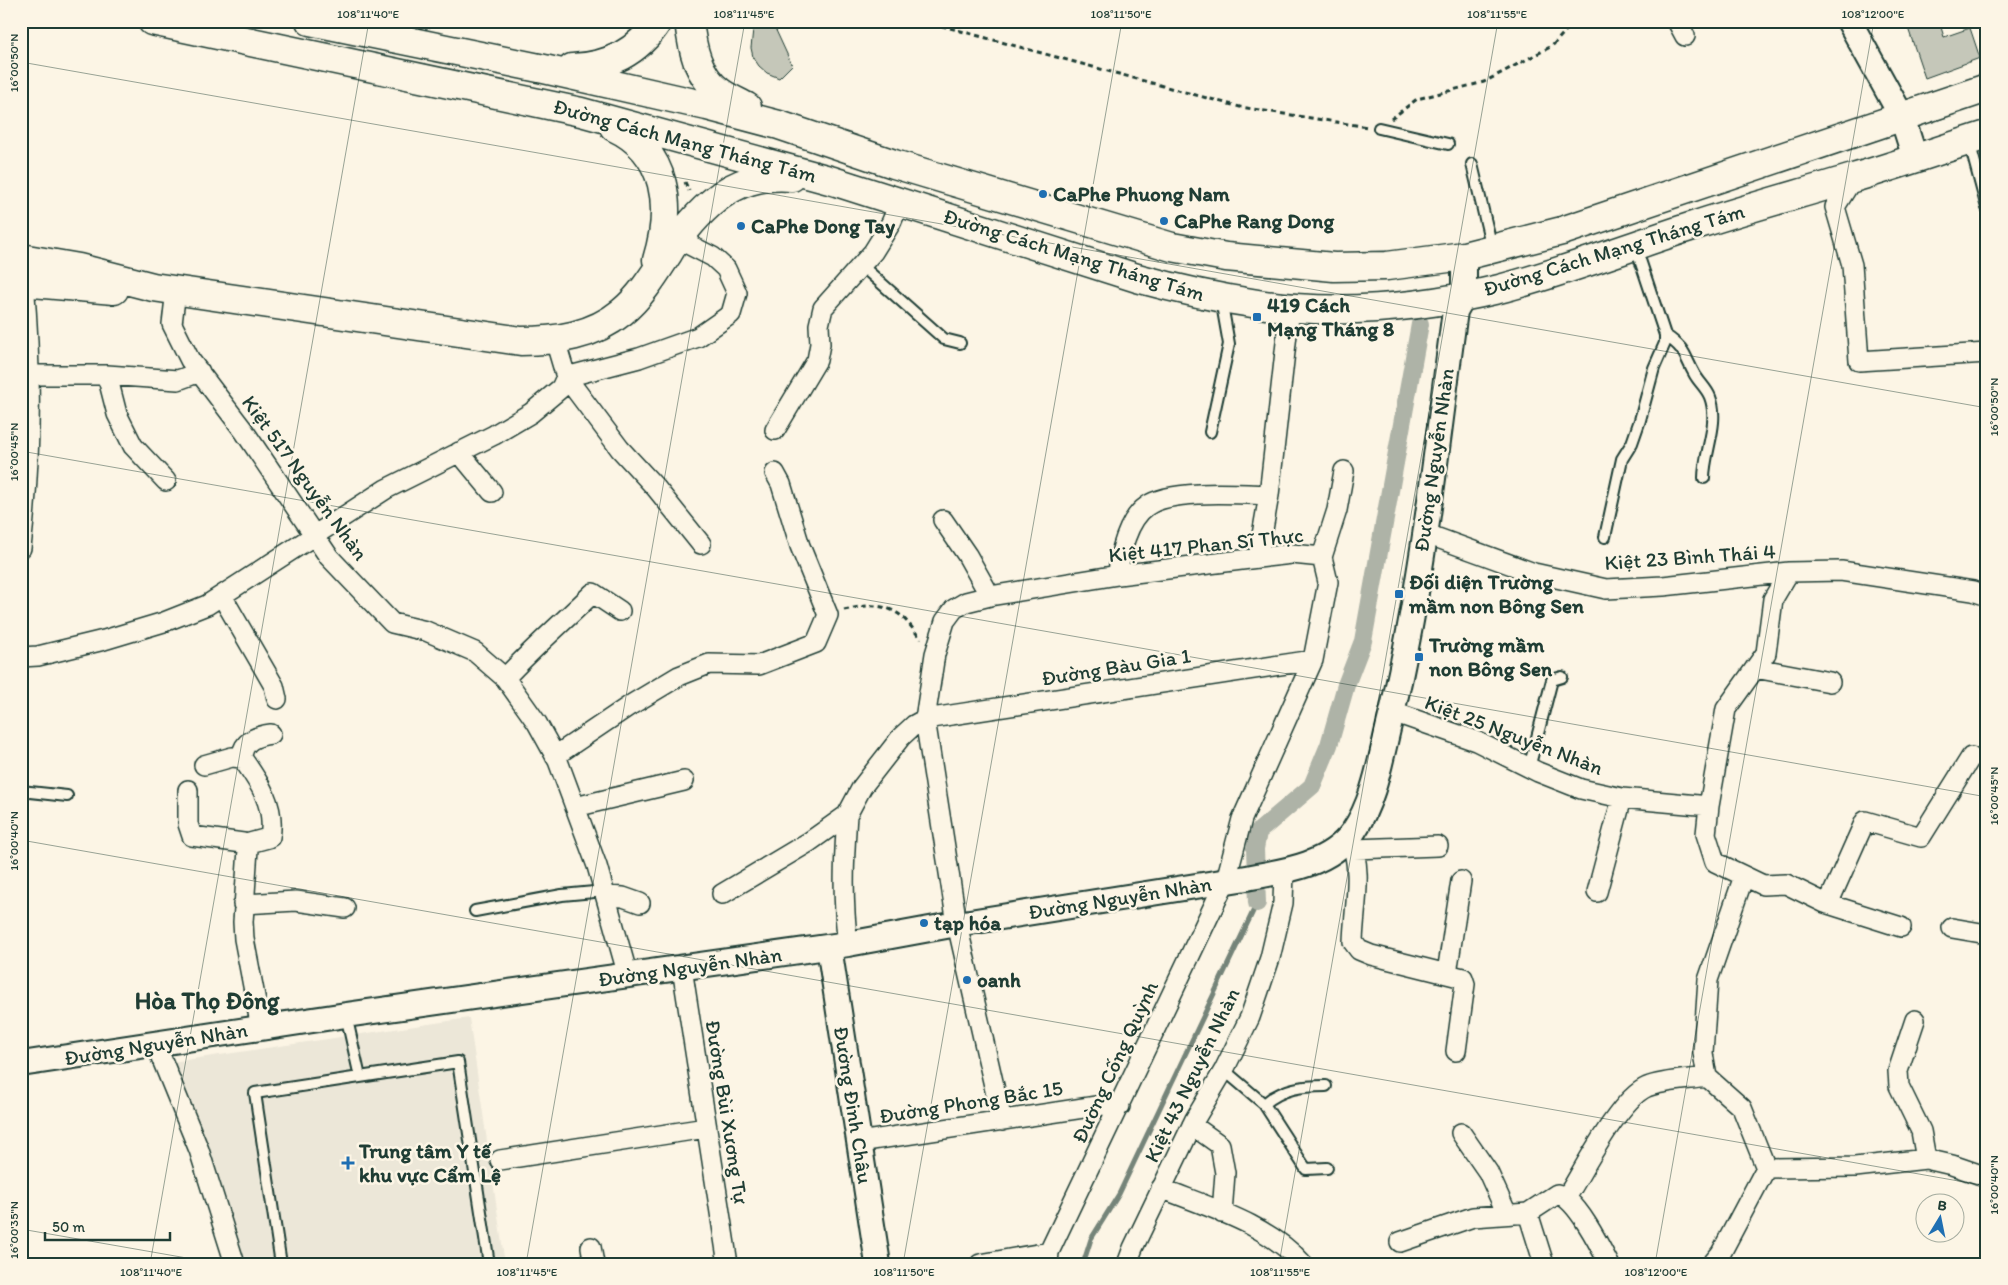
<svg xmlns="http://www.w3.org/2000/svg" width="2008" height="1285" font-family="Itim,sans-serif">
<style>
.built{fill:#ece7d8}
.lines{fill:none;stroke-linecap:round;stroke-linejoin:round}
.stream{stroke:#758479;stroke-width:5}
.canal{stroke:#aeb3a7;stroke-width:18}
.building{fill:#c5c7b9;stroke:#1f3d34}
.service-casing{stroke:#1f3d34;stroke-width:14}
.minor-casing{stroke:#1f3d34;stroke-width:22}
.tertiary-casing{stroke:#1f3d34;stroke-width:28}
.trunk-casing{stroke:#1f3d34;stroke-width:31}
.path{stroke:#1f3d34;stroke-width:3;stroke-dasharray:5 4;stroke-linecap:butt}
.service{stroke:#fcf5e5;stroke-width:10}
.minor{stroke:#fcf5e5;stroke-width:19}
.tertiary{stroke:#fcf5e5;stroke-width:24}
.trunk{stroke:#fcf5e5;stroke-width:28}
.ticks{fill:none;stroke:#1f3d34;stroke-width:1;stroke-opacity:0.45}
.poi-dot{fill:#1f6fb2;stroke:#fcf5e5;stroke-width:2}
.labels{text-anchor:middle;stroke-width:5;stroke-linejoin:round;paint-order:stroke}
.street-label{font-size:21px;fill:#1f3d34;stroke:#fcf5e5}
.poi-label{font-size:21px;font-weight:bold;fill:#1f3d34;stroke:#fcf5e5;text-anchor:start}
.quarter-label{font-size:24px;font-weight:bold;fill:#1f3d34;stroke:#fcf5e5}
.neatline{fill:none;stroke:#1f3d34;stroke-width:2}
.ticks-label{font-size:12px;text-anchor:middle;fill:#1f3d34}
</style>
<rect width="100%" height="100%" fill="#fcf5e5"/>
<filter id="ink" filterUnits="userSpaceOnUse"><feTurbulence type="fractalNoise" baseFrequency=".02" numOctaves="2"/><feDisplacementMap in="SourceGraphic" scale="10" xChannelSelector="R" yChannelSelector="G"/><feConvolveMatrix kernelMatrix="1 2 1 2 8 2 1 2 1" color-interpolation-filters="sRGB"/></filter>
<g filter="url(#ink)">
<!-- built -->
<path class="built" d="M469,1018l36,246h-264l-69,-202z"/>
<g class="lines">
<!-- stream -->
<path class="stream" d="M1083,1264l8,-25 28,-45 138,-291"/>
<!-- canal -->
<path class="canal" d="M1257,903l-2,-54 3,-17 54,-46 17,-41 17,-60 17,-44 57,-317"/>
</g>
<!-- building -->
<path class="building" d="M1927,21h12l5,16 26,-9 10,30 -55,20 -17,-50z
M774,26l18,39 -13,13 -12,-5 -8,-7 -6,-9 -2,-9 2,-19z"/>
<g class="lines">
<defs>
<path id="service" d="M1379,128l69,16
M1969,141l18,67
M1472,164l20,84
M862,266l82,73 16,4
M1665,335c22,15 18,19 30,40 4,7 12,14 15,22 10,26 -6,55 -6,81
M1210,432l19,-88 -8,-45
M1605,537l17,-78 10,-16 8,-23 14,-52 11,-25v-8l-30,-90
M1529,768l23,-88 10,-3
M21,791l46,5
M475,911l87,-16 43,-4
M346,1015l14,62
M1224,1070l40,34 42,65 21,-1
M1264,1104c19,-16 38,-18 62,-18
M281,1264l-26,-171 203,-31 31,202"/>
<path id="minor" d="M1677,21l8,15
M1853,178l-18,29 17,58 7,96 128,-8
M176,290l-4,34 18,36 54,71 85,126 63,66 34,8 49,21 30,26 32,45 21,38 39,105 31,110
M555,340l11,37 54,72 36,39 45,56
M29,375h78l10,39 16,32 33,35
M107,375l71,5 22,-8
M566,377l73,-19 59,-21 33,-23 6,-21 -11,-24 -13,-12 -37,-19
M775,430l42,-70 3,-16 -1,-19 4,-17 50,-56 18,-29 9,-21
M459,452l33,40
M943,520l24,35 23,41
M1424,533l110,40 72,16 57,-3 126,-14 52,-1 132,20 14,5
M21,548c10,-88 11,-177 3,-265
M1322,557l15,-47 7,-39
M1258,558l11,-63 21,-188
M1789,572l-16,27 -7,54 -40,56 -17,97 -3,28 9,28 48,23 23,-1 39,19 76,24
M1118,575c1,-21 10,-56 29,-69 23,-17 93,-12 122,-11
M222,596l52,90 3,13
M21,657l17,-1 66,-16 60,-18 43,-17 179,-116 108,-54 37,-22 30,-25 5,-11
M1755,668l75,14
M505,678c28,-30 59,-57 88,-85l27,18
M1393,712l83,29 62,31 43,17 41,9 87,8
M555,756l74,-50 50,-30 30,-12 50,1 57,-22 12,-28 -28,-69 -19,-62 -6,-11
M204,765l28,-8 10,1
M188,790v34l4,12 51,7 5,6 -5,73 1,17 17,89
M575,807l109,-26
M847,815c-3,44 -5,85 1,129
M1349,837c15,33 5,69 4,105l6,8 12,5 92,23 2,6 -9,67
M246,844l22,-6 2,-1c6,-31 -11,-55 -28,-79 0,-17 14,-22 29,-24
M1354,849l84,-3
M1597,892l25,-94
M722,894l87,-52 38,-27 15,-28 39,-50 13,-12 11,-6 388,-59
M607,896l16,1 17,6
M243,904l53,-3 49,7
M1828,904l37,-83 56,16 50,-80
M1952,928l35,6
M682,968l46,296
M1447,973l14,-92
M156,1045l43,105 36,114
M1002,1121l-45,-197 -32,-205 10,-65 10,-33 9,-12 12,-7 24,-6 128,-21 140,-17 34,-4 30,3
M1192,1125l28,20 5,28 -3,40
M1461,1133l27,39 19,42
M859,1142l244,-37 17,1
M1926,1159l26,6 35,12
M500,1160l206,-32
M1766,1168l89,-1 71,-8 -5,-28 -22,-45 -1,-15 17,-51
M1161,1188c49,20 105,35 142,76
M1566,1198c17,-27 53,-99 81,-111 18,-7 41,-7 60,-10
M1528,1213l16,51
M1400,1242l73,-25 55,-4 29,-19c18,2 44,54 52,70
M591,1247l3,17
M980,1264l69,-12
M1048,1264l1,-12 177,-372 16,-61 71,-159 15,-78 -6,-25
M1127,1264l6,-16 62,-129 29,-49 26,-53 20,-59 13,-55 1,-32
M1712,1264l9,-11 45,-85 -24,-60 -35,-31 -4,-24 5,-73 36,-104"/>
<path id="tertiary" d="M1849,21l53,96 13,41
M829,947l49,317
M21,1064l325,-49 502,-71 109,-20 283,-45c39,-7 88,-12 113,-47 20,-29 27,-69 35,-103 34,-136 48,-279 67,-418l9,-16v-39"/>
<path id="trunk" d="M152,21l429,91 252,69 304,97c40,11 80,20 121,26 79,11 163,4 241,-15 66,-17 131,-43 197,-64 52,-17 104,-31 157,-47 45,-13 89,-29 134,-43
M310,21l234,48 163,37 72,19 115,39 278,83 54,10 108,10 53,-1 77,-10 98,-25 425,-143
M689,21c3,26 8,54 31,71 8,6 18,10 27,15
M572,68c36,-1 66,-16 86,-47
M614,127c54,25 59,81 43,133
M21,258l58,10 74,19 368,54c36,0 72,-5 101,-29 19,-15 34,-40 47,-60 3,-4 4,-10 7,-14 3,-4 8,-6 11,-10 29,-35 58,-55 105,-51
M21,282l93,8"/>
</defs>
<!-- service casing -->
<use href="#service" class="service-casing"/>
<!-- minor casing -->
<use href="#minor" class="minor-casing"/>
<!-- tertiary casing -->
<use href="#tertiary" class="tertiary-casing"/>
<!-- trunk casing -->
<use href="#trunk" class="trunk-casing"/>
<!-- path -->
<path class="path" d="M924,21l316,86 128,20
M1391,119l26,-20 67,-17 68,-36 19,-21
M685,182l4,9
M844,610c18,-4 36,-8 53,3 9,5 17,18 24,26"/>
<!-- service -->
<use href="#service" class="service"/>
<!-- minor -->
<use href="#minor" class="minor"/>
<!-- tertiary -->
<use href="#tertiary" class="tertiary"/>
<!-- trunk -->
<use href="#trunk" class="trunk"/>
</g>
</g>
<!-- ticks -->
<path class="ticks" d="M21,62l1966,346M21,451l1966,346M21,840l1966,346M21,1229l200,35M150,1264l219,-1243M526,1264l219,-1243M903,1264l219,-1243M1279,1264l219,-1243M1655,1264l219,-1243"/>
<!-- markers -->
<g class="poi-dot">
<circle cx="1043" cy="194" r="5"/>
<circle cx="1164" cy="221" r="5"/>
<circle cx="741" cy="226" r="5"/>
<rect x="1252" y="312" width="10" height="10" rx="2.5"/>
<rect x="1394" y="589" width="10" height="10" rx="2.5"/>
<rect x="1414" y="652" width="10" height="10" rx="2.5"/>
<circle cx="924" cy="923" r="5"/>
<circle cx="967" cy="980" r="5"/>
<path d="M345.5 1155.5h5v5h5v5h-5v5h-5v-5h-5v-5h5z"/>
</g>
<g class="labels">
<!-- street labels -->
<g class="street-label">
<text transform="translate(685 141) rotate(15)" y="7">Đường Cách Mạng Tháng Tám</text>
<text transform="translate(1614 250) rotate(-17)" y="7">Đường Cách Mạng Tháng Tám</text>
<text transform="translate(1074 255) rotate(17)" y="7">Đường Cách Mạng Tháng Tám</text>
<text transform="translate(1434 460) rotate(-82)" y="7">Đường Nguyễn Nhàn</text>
<text transform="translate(305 478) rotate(54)" y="7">Kiệt 517 Nguyễn Nhàn</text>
<text transform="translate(1206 545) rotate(-6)" y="7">Kiệt 417 Phan Sĩ Thực</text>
<text transform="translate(1690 557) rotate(-4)" y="7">Kiệt 23 Bình Thái 4</text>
<text transform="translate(1116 667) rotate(-9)" y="7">Đường Bàu Gia 1</text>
<text transform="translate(1514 735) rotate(21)" y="7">Kiệt 25 Nguyễn Nhàn</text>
<text transform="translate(1120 898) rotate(-9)" y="7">Đường Nguyễn Nhàn</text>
<text transform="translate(690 967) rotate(-8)" y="7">Đường Nguyễn Nhàn</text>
<text transform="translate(156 1044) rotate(-9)" y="7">Đường Nguyễn Nhàn</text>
<text transform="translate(1115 1062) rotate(-65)" y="7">Đường Cống Quỳnh</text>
<text transform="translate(1192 1075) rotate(-64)" y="7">Kiệt 43 Nguyễn Nhàn</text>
<text transform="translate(971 1102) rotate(-9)" y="7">Đường Phong Bắc 15</text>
<text transform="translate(853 1105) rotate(81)" y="7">Đường Đinh Châu</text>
<text transform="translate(727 1112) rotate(81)" y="7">Đường Bùi Xương Tự</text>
</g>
<!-- poi labels -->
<g class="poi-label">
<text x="1053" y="201">CaPhe Phuong Nam</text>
<text x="1174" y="228">CaPhe Rang Dong</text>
<text x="751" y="233">CaPhe Dong Tay</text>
<text x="1267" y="312">419 Cách<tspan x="1267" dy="24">Mạng Tháng 8</tspan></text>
<text x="1409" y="589">Đối diện Trường<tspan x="1409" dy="24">mầm non Bông Sen</tspan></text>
<text x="1429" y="652">Trường mầm<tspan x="1429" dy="24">non Bông Sen</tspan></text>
<text x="934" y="930">tạp hóa</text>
<text x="977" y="987">oanh</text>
<text x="359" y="1158">Trung tâm Y tế<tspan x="359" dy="24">khu vực Cẩm Lệ</tspan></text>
</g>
<!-- quarter labels -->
<g class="quarter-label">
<text x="207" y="1009">Hòa Thọ Đông</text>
</g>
</g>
<!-- margin -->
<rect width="2008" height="1285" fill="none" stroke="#fcf5e5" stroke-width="55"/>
<!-- north arrow -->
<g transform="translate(1940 1218) rotate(10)"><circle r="24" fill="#fcf5e5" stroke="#a4ab9e"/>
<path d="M0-4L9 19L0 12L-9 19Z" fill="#1f6fb2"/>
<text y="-8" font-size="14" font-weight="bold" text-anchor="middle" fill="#1f3d34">B</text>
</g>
<!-- scale -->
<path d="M45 1232v8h125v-8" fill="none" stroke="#1f3d34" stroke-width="2.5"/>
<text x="52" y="1232" font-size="15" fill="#1f3d34" stroke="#fcf5e5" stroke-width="4" paint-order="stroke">50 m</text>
<rect x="28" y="28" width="1952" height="1230" class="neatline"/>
<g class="ticks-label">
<text x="368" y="18">108°11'40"E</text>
<text x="744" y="18">108°11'45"E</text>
<text x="1121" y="18">108°11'50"E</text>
<text x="1497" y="18">108°11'55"E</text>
<text x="1873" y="18">108°12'00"E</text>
<text transform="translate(14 63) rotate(-90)" y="4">16°00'50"N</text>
<text transform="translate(1994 407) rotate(-90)" y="4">16°00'50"N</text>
<text transform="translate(14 452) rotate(-90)" y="4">16°00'45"N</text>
<text transform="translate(1994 796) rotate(-90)" y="4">16°00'45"N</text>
<text transform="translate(14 841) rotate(-90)" y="4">16°00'40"N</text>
<text transform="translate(1994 1185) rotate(-90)" y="4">16°00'40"N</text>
<text transform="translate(14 1230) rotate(-90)" y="4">16°00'35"N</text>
<text x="151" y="1276">108°11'40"E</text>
<text x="527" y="1276">108°11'45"E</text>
<text x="904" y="1276">108°11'50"E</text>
<text x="1280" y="1276">108°11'55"E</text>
<text x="1656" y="1276">108°12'00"E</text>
</g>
</svg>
